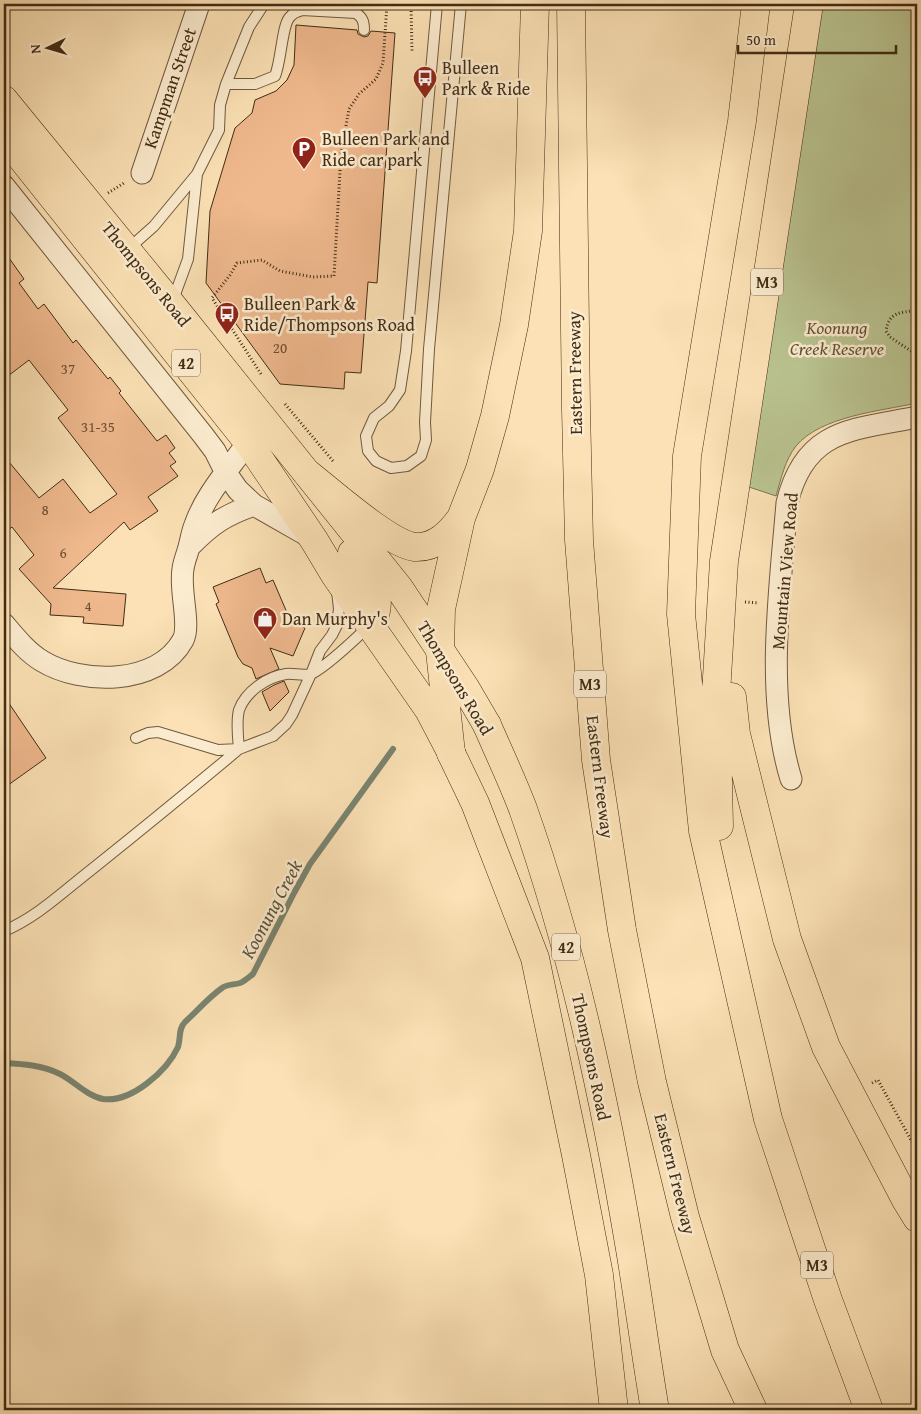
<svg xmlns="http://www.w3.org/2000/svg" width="921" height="1414" font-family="'Gentium Book Plus',serif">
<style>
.green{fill:#bac491;stroke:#7e7853}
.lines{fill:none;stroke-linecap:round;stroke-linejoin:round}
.stream{stroke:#7a8470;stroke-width:6}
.building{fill:#efb88d;stroke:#422c15}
.service-casing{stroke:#70593d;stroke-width:12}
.minor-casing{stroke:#70593d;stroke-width:23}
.primary-casing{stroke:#422c15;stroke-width:29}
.trunk-casing{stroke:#422c15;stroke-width:29}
.motorway-casing{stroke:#422c15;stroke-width:29}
.path{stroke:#422c15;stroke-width:3;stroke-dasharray:1 2.5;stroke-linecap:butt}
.service{stroke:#fceccf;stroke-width:10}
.minor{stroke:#fceccf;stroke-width:21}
.primary{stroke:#fbe1b5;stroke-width:28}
.trunk{stroke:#fbe1b5;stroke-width:28}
.motorway{stroke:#fbe1b5;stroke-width:28}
.labels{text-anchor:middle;stroke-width:5;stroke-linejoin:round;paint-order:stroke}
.number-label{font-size:15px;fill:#6d4f33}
.shield{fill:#fceccf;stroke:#7a664d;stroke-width:1}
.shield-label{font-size:16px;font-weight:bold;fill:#422c15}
.poi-label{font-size:18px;fill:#422c15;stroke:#fceccf;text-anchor:start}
.street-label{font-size:18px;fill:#422c15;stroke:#fceccf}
.park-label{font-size:18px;font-style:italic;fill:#605234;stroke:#fceccf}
.water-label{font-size:19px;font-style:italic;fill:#59503b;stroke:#fceccf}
</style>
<rect width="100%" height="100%" fill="#fbe1b5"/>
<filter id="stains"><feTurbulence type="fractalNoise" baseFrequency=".004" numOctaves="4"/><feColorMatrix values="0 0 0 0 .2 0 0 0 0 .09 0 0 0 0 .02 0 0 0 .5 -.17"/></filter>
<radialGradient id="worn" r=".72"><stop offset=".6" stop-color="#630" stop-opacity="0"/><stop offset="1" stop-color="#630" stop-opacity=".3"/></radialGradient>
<!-- green -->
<path class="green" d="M797,4h120v399c-36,8 -96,13 -121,43 -11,14 -15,33 -20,50l-42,-14z"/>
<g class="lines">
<!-- stream -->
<path class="stream" d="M4,1063c19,1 38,2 56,11 14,7 27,22 43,25 28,4 64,-28 75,-52 3,-9 0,-18 7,-25 12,-11 24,-25 37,-34 5,-4 12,-3 18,-5 5,-2 9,-6 13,-9l41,-81 16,-29 83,-115"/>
</g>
<!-- building -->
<path class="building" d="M296,25l61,5 1,4 6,3 4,-1 3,-5 24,2 -18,250 -9,-1 -7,91 -16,-1 -1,17 -64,-5 -74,-101 4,-72 25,-83 17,-15 3,-13 21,-9 11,-11 7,-15z
M4,251l20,28 -5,4 19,26 6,-5 29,39 3,-3 32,39 2,-2 11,14 -2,2 38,48 9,-6 9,13 -6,5 7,9 -6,4 8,10 -30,21 10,14 -28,19 -6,-8 -71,66 73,6 -3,32 -40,-3 1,-6 -34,-2 1,-11 -32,-35 15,-14 -22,-28 -8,6v-77l35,42 24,-19 27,34 27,-19 -59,-76 10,-8 -39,-50 -25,19z
M260,568l6,15 7,-3 18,42 14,6 -12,28 -23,-8 9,21 -23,10 -4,-11 -9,-4 -5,-7 -22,-53 3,-2 -6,-15z
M284,681l5,11 -19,19 -8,-19 12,-7z
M4,696l42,62 -42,30z"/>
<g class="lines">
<defs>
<path id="service" d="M437,4l-31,347 -6,39 -11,16 -15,12 -8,18 2,15 8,10 15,7 16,-2 14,-10 5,-16 -1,-18 4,-73 32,-345
M226,84h29l20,-8c6,-14 7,-49 14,-58 4,-5 7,-6 13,-8l54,3c7,5 8,9 8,17
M127,250l27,-24 43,-52 22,-44 1,-25 6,-21 23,-57 15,-23
M173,300l15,-41 9,-85
M136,738l12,-5 10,-1 60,18 21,-1 34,-13 13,-12 6,-9 19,-41 9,-23 12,-16 5,-10 2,-16 -2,-18
M4,931c32,-13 60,-40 87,-61 50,-40 99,-80 148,-121 -1,-12 -3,-27 0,-39 7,-19 28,-33 47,-36 8,-1 20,3 27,-1 18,-10 41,-33 56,-47"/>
<path id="minor" d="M142,173l57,-169
M4,186l199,249 12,16 11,22 12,17 16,15 58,33
M191,545c21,-21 34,-30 63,-40
M4,624c11,13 23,28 38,37 39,24 116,25 141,-21 8,-15 -4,-50 0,-71 1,-8 4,-14 6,-22 2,-7 3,-15 6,-22 10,-30 35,-57 53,-83
M791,779c-26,-85 -11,-189 -4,-276 18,-75 66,-73 130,-86"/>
<path id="primary" d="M4,100l167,204 228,284 67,101 21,36
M4,136l244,306 66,98 21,35 94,135 22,42
M352,553c15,24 35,42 19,71"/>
<path id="trunk" d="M487,725c12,28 25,55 36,84 50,142 82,291 107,440 9,54 16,108 25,161
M451,753l24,50 60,155 41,197 23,120 15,135"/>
<path id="motorway" d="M571,4l5,405 3,131 17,220 26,170 30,152 33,135 40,133 28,60
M756,4l-14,117 -55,335 -6,158 22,217 65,288 60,181 41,110
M307,473c22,17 82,71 108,74 21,1 35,-14 46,-29
M732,697l4,37 51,205 39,108 80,153 11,18
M451,753l-11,-102 1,-42 20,-91 19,-49 15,-53 19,-91 14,-94 7,-227
M719,826l-3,-132 8,-133 85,-557"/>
</defs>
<!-- service casing -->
<use href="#service" class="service-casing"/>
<!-- minor casing -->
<use href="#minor" class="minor-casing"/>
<!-- primary casing -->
<use href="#primary" class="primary-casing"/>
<!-- trunk casing -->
<use href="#trunk" class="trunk-casing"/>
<!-- motorway casing -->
<use href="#motorway" class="motorway-casing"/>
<!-- path -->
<path class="path" d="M411,4l1,48
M108,193l16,-10
M917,310c-16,3 -28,1 -31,21l4,6 27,18
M261,374l-49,-76 18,-23 7,-12 25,-3 18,11 33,6 21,-1 7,-122 8,-45 10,-15 17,-15 7,-16 4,-59
M285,404l48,57
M745,602l14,1
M872,1083l6,-3 39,71"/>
<!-- service -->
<use href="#service" class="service"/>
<!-- minor -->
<use href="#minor" class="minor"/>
<!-- primary -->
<use href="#primary" class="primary"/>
<!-- trunk -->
<use href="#trunk" class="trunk"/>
<!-- motorway -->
<use href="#motorway" class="motorway"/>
</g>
<!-- icons -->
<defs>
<symbol id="bus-pin" viewBox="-11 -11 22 30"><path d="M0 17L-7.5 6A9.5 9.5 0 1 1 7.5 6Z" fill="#8f2418" stroke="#fceccf"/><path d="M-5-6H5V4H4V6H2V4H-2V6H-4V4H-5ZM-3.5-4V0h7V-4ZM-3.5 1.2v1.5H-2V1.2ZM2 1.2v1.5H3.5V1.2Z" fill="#fff"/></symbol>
<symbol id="parking-pin" viewBox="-11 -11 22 30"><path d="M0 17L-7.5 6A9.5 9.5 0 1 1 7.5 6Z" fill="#8f2418" stroke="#fceccf"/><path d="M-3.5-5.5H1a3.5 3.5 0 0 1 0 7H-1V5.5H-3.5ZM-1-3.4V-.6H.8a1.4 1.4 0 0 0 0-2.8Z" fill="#fff"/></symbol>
<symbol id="shop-pin" viewBox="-11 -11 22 30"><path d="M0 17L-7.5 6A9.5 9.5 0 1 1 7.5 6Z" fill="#8f2418" stroke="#fceccf"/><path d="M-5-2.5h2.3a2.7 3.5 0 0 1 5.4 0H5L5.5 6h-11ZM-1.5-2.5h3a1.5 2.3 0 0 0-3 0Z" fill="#fff"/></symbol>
</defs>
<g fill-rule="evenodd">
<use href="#bus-pin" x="411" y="64" width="28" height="38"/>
<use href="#parking-pin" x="290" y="135" width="28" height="38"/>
<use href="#bus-pin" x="213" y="300" width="28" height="38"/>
<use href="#shop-pin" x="251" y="605" width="28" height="38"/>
</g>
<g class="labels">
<!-- number labels -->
<g class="number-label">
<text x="280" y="353">20</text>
<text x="68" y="374">37</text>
<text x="98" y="432">31-35</text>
<text x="45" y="515">8</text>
<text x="63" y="558">6</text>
<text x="88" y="611">4</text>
</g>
<!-- shield labels -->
<g class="shield">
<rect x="751" y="268.5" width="32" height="27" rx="4"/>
<rect x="172" y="349.5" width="28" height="27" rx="4"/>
<rect x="574" y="670.5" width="32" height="27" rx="4"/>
<rect x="552" y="933.5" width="28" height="27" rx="4"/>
<rect x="801" y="1251.5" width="32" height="27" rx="4"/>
</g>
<g class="shield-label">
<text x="767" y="288">M3</text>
<text x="186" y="369">42</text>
<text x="590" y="690">M3</text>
<text x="566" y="953">42</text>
<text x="817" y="1271">M3</text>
</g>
<!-- poi labels -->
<g class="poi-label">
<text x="442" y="74">Bulleen<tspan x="442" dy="21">Park &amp; Ride</tspan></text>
<text x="322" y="145">Bulleen Park and<tspan x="322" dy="21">Ride car park</tspan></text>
<text x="244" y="310">Bulleen Park &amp;<tspan x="244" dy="21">Ride/Thompsons Road</tspan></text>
<text x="282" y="625">Dan Murphy's</text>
</g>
<!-- street labels -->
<g class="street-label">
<text transform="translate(170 88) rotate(-71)" y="6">Kampman Street</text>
<text transform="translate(146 274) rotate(51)" y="6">Thompsons Road</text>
<text transform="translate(575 373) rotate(-91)" y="6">Eastern Freeway</text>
<text transform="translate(785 571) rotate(-85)" y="6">Mountain View Road</text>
<text transform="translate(455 678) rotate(59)" y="6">Thompsons Road</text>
<text transform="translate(600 777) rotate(83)" y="6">Eastern Freeway</text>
<text transform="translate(591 1057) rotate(78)" y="6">Thompsons Road</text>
<text transform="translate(675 1174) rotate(76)" y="6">Eastern Freeway</text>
</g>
<!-- park labels -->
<g class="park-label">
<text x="837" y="334">Koonung<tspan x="837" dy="21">Creek Reserve</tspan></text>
</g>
<!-- water labels -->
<g class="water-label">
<text transform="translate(271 909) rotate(-62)" y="7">Koonung Creek</text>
</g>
</g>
<!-- margin -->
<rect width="921" height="1414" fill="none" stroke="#fbe1b5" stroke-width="20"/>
<rect x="5" y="5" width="911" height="1404" fill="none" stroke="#422c15" stroke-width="2.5"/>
<rect x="10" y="10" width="901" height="1394" fill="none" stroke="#422c15"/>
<!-- north arrow -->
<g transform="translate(48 48) rotate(265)" stroke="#fceccf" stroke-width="4" paint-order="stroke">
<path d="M0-4L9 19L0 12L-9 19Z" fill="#422c15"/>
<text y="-8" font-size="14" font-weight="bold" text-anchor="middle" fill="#422c15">N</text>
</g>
<!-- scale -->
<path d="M738 45v8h158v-8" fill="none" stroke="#422c15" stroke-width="2.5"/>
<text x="746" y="45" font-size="15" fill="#422c15" stroke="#fceccf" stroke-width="4" paint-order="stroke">50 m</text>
<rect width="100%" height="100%" filter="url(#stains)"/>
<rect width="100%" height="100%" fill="url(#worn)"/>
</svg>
